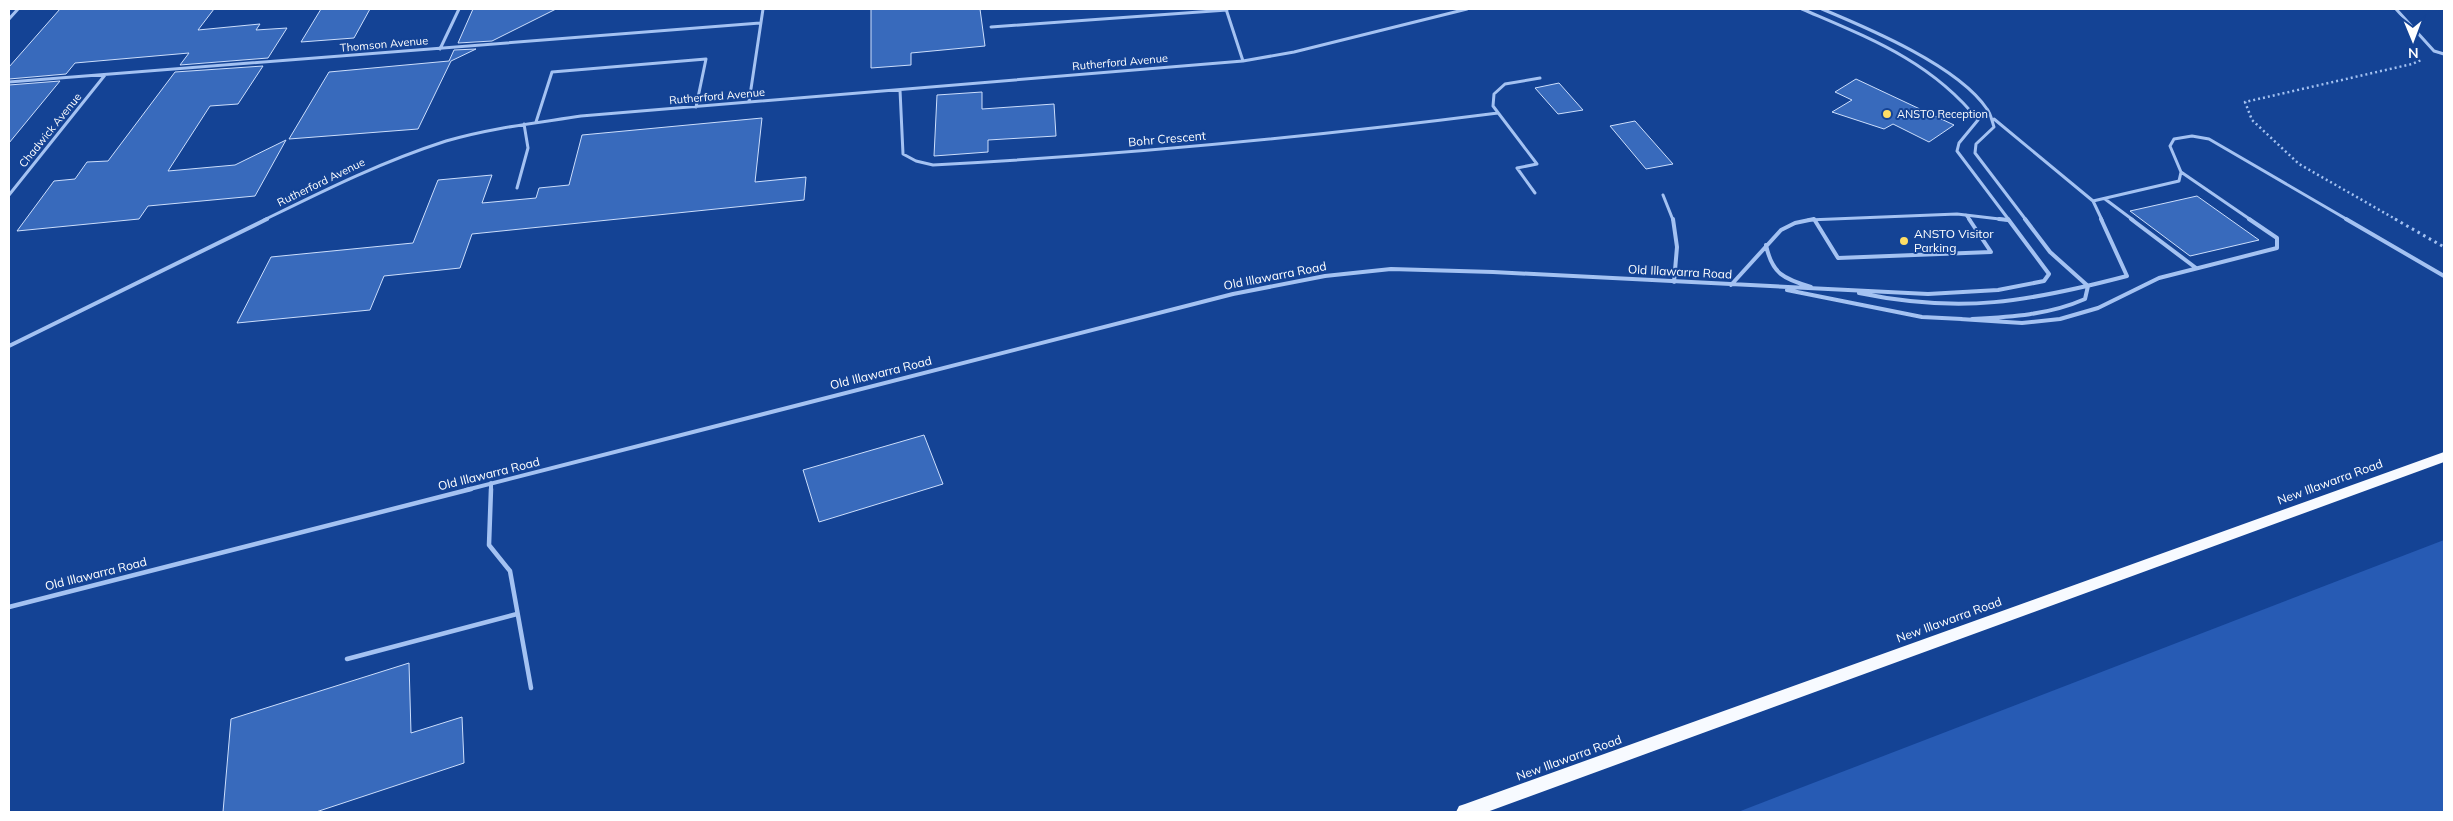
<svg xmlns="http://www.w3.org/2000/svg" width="2453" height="821" font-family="Mulish,sans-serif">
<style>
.green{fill:#275bb4}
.building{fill:#386abc;stroke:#ccdefc}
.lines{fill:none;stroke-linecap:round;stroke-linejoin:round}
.path-far1{stroke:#a4c2f2;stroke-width:2.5;stroke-dasharray:2 3;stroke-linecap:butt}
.path{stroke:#a4c2f2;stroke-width:3;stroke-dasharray:2.5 4;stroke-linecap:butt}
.service-far2{stroke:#a4c2f2;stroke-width:3}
.service-far1{stroke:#a4c2f2;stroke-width:4}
.service{stroke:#a4c2f2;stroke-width:4.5}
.trunk{fill:#f7faff;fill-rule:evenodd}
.poi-dot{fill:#ffde65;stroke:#144395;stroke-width:2}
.labels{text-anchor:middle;stroke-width:4;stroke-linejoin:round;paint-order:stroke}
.far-street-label{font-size:11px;fill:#fff;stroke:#144395}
.far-poi-label{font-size:11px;fill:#fff;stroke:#144395;text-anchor:start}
.street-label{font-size:12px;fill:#fff;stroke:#144395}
.poi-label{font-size:12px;fill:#fff;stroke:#144395;text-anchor:start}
</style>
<rect width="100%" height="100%" fill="#144395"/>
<!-- green -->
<path class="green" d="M2444,540v272h-706z"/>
<!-- building -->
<path class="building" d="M60,9h154l-16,21 62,-6 -4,6 31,-2 -19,30 -88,7 9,-12 -114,10 -9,11 -57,5v-12z
M321,9h49l-16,29 -53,4z
M473,9h83l-64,32 -34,2z
M871,9h109l5,37 -74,7v12l-40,3z
M476,49l-25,12 -33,68 -129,10 40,-67 120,-11 5,-11z
M263,66l-25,38 -28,2 -42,65 67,-6 51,-25 -31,56 -107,10 -9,13 -122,12 37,-50 21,-2 12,-17 21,-1 67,-89z
M1856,79l98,46 -25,17 -36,-18 -9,5 -52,-17 20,-12 -17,-8z
M60,81l-51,62v-58z
M1559,83l24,27 -25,4 -23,-26z
M982,92v17l72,-5 2,32 -68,4v12l-54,4 3,-61z
M762,118l-7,64 51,-5 -2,23 -332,34 -12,34 -76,8 -14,34 -133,13 34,-66 142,-14 25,-63 54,-5 -10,28 54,-5 3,-10 30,-3 13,-50z
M1635,121l38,43 -27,5 -36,-43z
M2197,196l62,44 -69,16 -60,-45z
M924,435l19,49 -124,38 -16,-52z
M409,663l2,70 51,-16 2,46 -148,49h-93l8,-93z"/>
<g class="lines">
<!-- path-far1 -->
<path class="path-far1" d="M2397,220l-98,-56 -47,-44 -7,-18 167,-38 9,-4"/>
<!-- path -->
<path class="path" d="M2395,219l49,28"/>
<!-- service-far2 -->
<path class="service-far2" d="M1226,9l17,52
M1802,9c67,29 129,52 176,111l-19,23 -2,8 52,69
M1822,9c48,20 136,57 165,100 4,5 5,12 7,18l-18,17 -1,9 51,67
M2396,9l38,42 10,3
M9,19l9,-10
M991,27l236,-17
M440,49l19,-40
M9,82l751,-59
M900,90l3,64 13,7 17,4c189,-10 377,-28 565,-52
M749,102l14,-93
M1994,119l99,82 9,19
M536,122l16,-50 154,-13 -10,48
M2181,172l70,48
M517,188l11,-40 -4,-24
M1535,193l-18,-25 20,-4 -44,-58 1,-12 11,-10 35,-6
M9,195l96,-120
M1663,195l10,25
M2105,199l28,21
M2093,201l86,-20 2,-9 -11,-26 4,-7 18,-3 17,3 139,81
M1966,215l4,5
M264,220c61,-30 117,-58 182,-79 44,-13 90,-18 135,-25l662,-55 51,-9 173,-43
M1808,220l149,-6 51,6"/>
<!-- service-far1 -->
<path class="service-far1" d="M1673,219l4,28 -3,35
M1814,219l24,39 153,-6 -22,-33
M1999,219l9,1
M2025,219l25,33 38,34
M2131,219l65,49
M2346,219l98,57
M1766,245c6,29 18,34 45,42
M1731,285l50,-55 14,-7 19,-4
M1787,290l135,27 40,2
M1859,293c102,21 169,9 268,-17l-26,-57
M1960,319l62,4 38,-4 38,-11 61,-30 118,-30v-10l-28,-19
M1972,319c39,-2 77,-4 113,-20l3,-13
M9,346l258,-127
M466,490l767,-196 92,-18 66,-7 102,3 435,22 70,-4 46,-9 5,-7 -41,-55
M491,490v-7"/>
<!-- service -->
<path class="service" d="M491,489l-2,56 21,26 21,117
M9,607l462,-118
M347,659l170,-45"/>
<!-- trunk -->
<path class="trunk" d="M2444,452v10l-957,350h-31l3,-6 6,-2z"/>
</g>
<!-- markers -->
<g class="poi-dot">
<circle cx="1887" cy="114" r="5"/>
<circle cx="1904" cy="241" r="5"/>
</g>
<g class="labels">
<!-- far-street labels -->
<g class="far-street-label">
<text transform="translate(384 44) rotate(-5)" y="4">Thomson Avenue</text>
<text transform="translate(1120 62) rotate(-5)" y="4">Rutherford Avenue</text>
<text transform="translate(717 96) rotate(-5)" y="4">Rutherford Avenue</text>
<text transform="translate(50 130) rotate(-51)" y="4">Chadwick Avenue</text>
<text transform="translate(321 182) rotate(-26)" y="4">Rutherford Avenue</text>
</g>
<!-- far-poi labels -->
<g class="far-poi-label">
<text x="1897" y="118">ANSTO Reception</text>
</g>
<!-- street labels -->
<g class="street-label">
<text transform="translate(1167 139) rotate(-5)" y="4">Bohr Crescent</text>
<text transform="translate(1680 272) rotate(3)" y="4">Old Illawarra Road</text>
<text transform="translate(1275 276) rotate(-11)" y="4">Old Illawarra Road</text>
<text transform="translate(881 373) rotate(-14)" y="4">Old Illawarra Road</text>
<text transform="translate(489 474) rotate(-14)" y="4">Old Illawarra Road</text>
<text transform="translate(2330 482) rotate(-20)" y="4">New Illawarra Road</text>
<text transform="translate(96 574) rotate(-14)" y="4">Old Illawarra Road</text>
<text transform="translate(1949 620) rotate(-20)" y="4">New Illawarra Road</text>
<text transform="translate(1569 758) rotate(-20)" y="4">New Illawarra Road</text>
</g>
<!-- poi labels -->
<g class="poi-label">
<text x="1914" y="238">ANSTO Visitor<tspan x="1914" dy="14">Parking</tspan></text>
</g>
</g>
<!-- border -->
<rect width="2453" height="821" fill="none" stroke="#ffffff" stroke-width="20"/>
<!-- north arrow -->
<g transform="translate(2413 40) rotate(179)" stroke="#144395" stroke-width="4" paint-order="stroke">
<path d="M0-4L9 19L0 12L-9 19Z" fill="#ffffff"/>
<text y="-8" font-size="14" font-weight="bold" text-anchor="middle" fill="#ffffff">N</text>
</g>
</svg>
